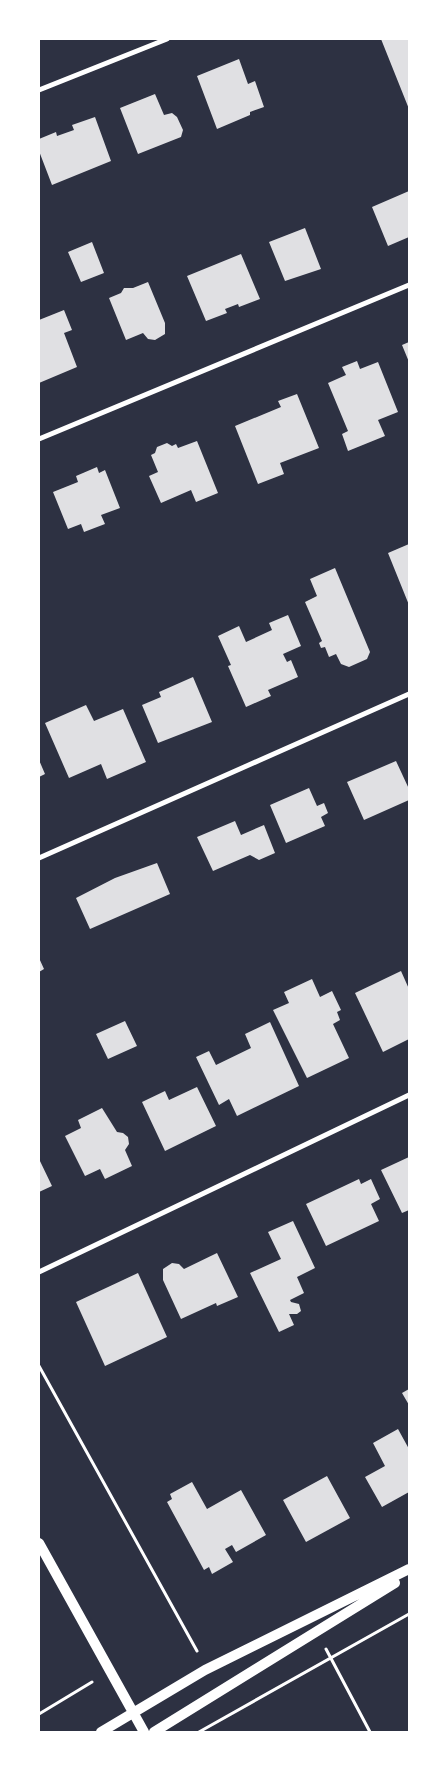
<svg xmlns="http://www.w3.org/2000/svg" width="448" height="1771" font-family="Montserrat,sans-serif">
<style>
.building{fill:#e0e0e3}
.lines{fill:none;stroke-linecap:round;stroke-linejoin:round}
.path{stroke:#fff;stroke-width:3}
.minor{stroke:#fff;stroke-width:5}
.secondary{stroke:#fff;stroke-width:10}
</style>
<rect width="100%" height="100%" fill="#2d3142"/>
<!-- building -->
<path class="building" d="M381,39h28v70z
M239,59l9,25 7,-3 9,26 -14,5v3l-33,14 -20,-53z
M155,94l9,21 8,-2 5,4 6,13 -2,7 -43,17 -18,-46z
M95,117l16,44 -59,24 -13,-34v-12l17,-7 1,4 17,-6 -2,-5z
M409,191v46l-21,9 -16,-39z
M305,228l16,41 -36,12 -16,-39z
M92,242l12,31 -23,9 -13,-30z
M241,254l19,45 -21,8 -1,-3 -13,5 2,4 -21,8 -19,-45z
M148,282l17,41v11l-10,6 -7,-1 -5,-6 -17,7 -17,-42 12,-5 3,-5h9z
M64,310l8,20 -8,3 13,34 -38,16v-63z
M409,342v20l-7,-17z
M357,361l3,8 18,-7 20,50 -20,8 7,16 -37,15 -6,-17 6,-3 -20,-48 18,-8 -4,-8z
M297,394l22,54 -39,15 4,11 -26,10 -23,-58 46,-19 -3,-6z
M197,441l21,52 -22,9 -5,-12 -30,13 -12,-27 9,-4 -7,-17 4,-2 2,-6 10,-4 5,3 4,-2 2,4z
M97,467l2,6 6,-3 15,38 -19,7 4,9 -21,8 -3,-8 -13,5 -15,-37 25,-10 -2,-6z
M409,544v61l-21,-52z
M335,568l35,84 -3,7 -18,8 -8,-3 -5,-10 -7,3 -4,-10 -4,1 -2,-5 3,-2 -17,-39 12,-6 -7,-17z
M288,615l13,31 -18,8 4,8 4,-2 7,17 -30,13 3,6 -25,11 -18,-41 3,-1 -13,-29 21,-10 7,16 26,-12 -3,-7z
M193,677l19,45 -54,21 -16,-38 19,-8 -2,-5z
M86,705l8,16 29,-12 23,53 -39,17 -6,-15 -32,14 -24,-55z
M39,760l6,14 -6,3z
M396,761l13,28v11l-45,20 -17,-38z
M309,788l8,18 7,-3 4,10 -7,4 4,9 -39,17 -16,-38z
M235,821l6,14 23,-10 11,28 -16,7 -9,-5 -37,16 -16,-34z
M157,863l13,31 -80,35 -14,-31 39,-20z
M39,958l5,11 -5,3z
M401,971l8,18v50l-26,13 -28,-59z
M312,979l8,18 12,-6 9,19 -4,2 3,8 -7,4 16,34 -42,20 -34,-68 16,-7 -5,-11z
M125,1021l12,25 -29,13 -12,-25z
M270,1022l29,64 -62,30 -8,-17 -10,6 -23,-48 13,-6 7,14 35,-17 -6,-14z
M197,1087l19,39 -51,25 -23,-49 23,-11 4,9z
M102,1108l15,24 6,1 5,4 1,7 -4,6 7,16 -27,13 -5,-10 -15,7 -20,-40 16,-8 -3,-8z
M409,1157v53l-7,3 -21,-43z
M39,1159l13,27 -13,6z
M359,1179l2,5 10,-5 9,20 -9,5 8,17 -53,25 -20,-42z
M293,1221l22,47 -18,9 7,16 -14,7 1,2 8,2 2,7 -4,3h-8l5,11 -15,7 -29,-59 31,-14 -13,-27z
M217,1253l21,44 -21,9 -1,-3 -35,16 -18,-39v-11l9,-6 7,1 5,5z
M138,1273l29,64 -62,29 -29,-64z
M409,1389v16l-7,-12z
M398,1429l11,20v43l-27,15 -17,-30 20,-11 -12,-23z
M327,1476l23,42 -44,24 -23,-42z
M192,1482l15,27 34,-19 25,45 -30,17 -4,-7 -7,4 8,13 -21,12 -3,-7 -5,3 -37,-68 5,-3 -2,-5z"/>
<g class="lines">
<!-- path -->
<path class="path" d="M39,1366l158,285
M326,1649l44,83
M39,1714l53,-32
M199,1732l210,-118"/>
<!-- minor -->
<path class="minor" d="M39,90l128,-51
M39,439l370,-154
M39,858l370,-164
M39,1272l370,-177"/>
<!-- secondary -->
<path class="secondary" d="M39,1543l105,189
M101,1732l104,-62 204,-101
M154,1732l241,-149"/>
</g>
<!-- border -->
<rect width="448" height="1771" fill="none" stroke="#ffffff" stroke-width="80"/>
</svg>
